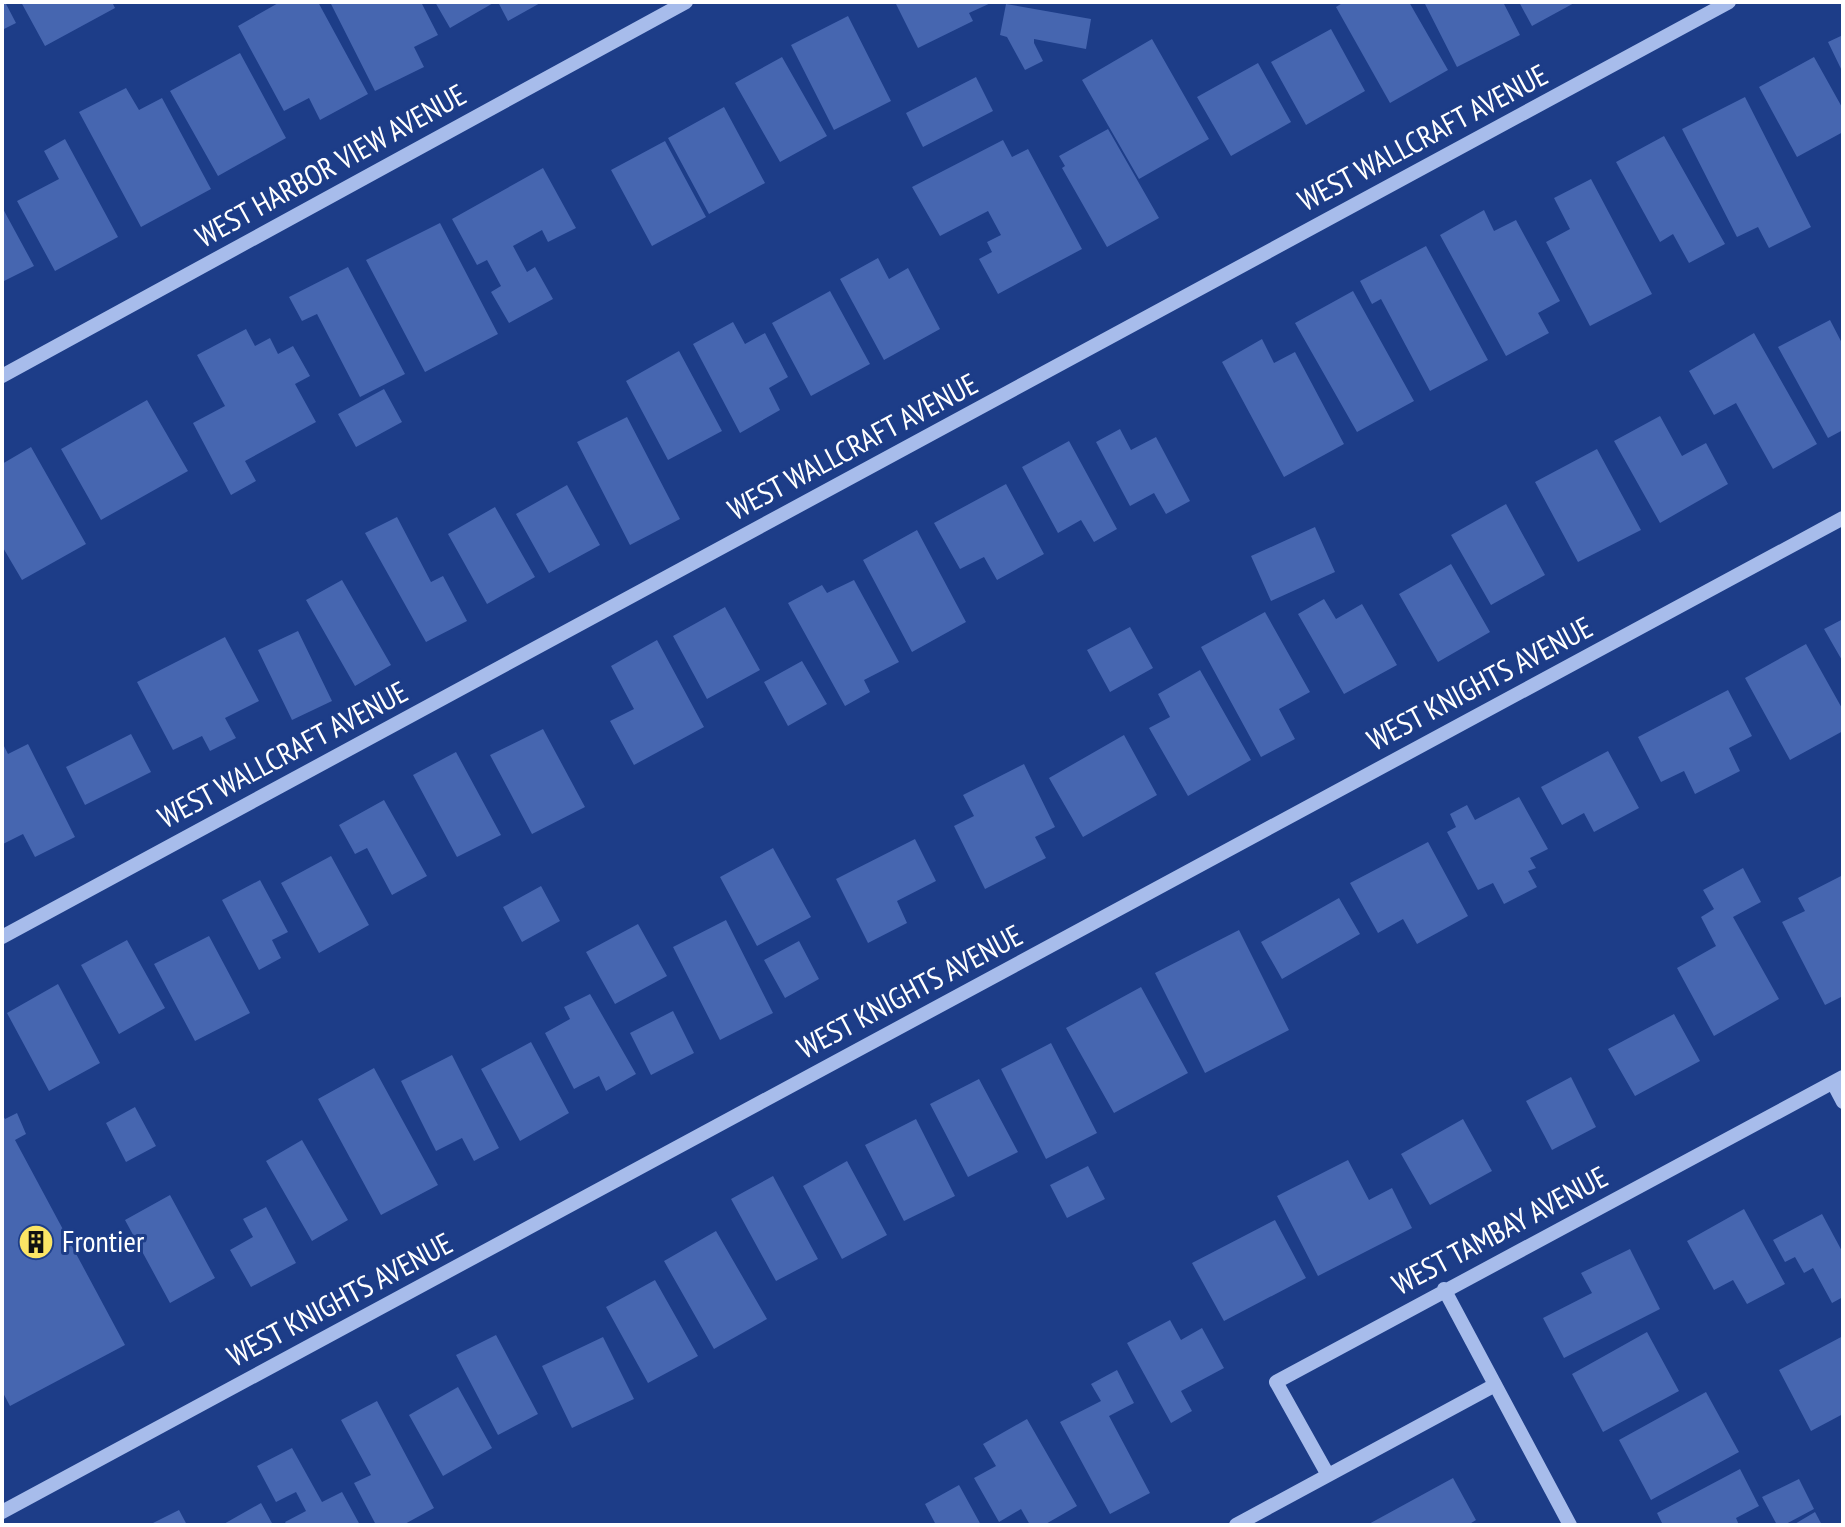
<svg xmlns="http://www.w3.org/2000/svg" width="1845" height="1527" font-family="'PT Sans Narrow',sans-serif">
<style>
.building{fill:#4666b0}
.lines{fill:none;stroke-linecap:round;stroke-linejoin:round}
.minor{stroke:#a7bceb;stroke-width:14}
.labels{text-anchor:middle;stroke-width:6;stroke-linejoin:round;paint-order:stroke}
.street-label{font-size:30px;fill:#fff;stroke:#1d3d88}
.poi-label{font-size:30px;fill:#fff;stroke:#1d3d88;text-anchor:start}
</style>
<rect width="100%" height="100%" fill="#1d3d88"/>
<!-- building -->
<path class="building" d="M2,2h3l11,21 -14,7z
M21,2h91l3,6 -70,38z
M280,2h38l50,92 -48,26 -11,-22 -25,13 -46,-85z
M330,2h91l17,33 -24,12 10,20 -49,24z
M435,2h60l-45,26z
M498,2h44l-34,19z
M895,2h98l-24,11 4,8 -55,27z
M1344,2h65l39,68 -58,33 -54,-96z
M1424,2h79l17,33 -63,32z
M1519,2h57l-44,24z
M1006,4l85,15 -5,30 -52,-10v4l9,18 -18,9 -18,-33 -7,-2z
M848,16l43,85 -57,29 -43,-85z
M1331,29l34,62 -59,34 -35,-63z
M1843,35v38l-15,-31z
M1152,39l57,100 -70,40 -57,-99z
M240,53l46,85 -68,38 -48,-85z
M782,57l45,79 -47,26 -45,-79z
M1814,57l29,52v23l-46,25 -38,-70z
M1258,63l33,59 -60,34 -34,-59z
M976,77l17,34 -70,36 -17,-34z
M126,88l13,22 23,-12 49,91 -70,38 -62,-115z
M1745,97l66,130 -42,21 -11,-21 -21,10 -55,-108z
M724,107l41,76 -56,31 -41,-76z
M1108,129l51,89 -52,29 -45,-79 3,-2 -6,-10z
M1664,136l61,108 -36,19 -16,-29 -13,8 -44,-80z
M65,139l53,98 -63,34 -38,-70 42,-22 -15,-28z
M1003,140l9,17 16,-8 54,100 -84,45 -19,-35 13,-7 -5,-10 14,-7 -13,-24 -48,25 -28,-49z
M665,141l41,76 -54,29 -41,-76z
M543,168l33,60 -28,14 -6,-12 -29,16 14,26 8,-5 18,32 -44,24 -18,-31 10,-6 -14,-26 -10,5 -25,-46z
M1591,179l61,115 -62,32 -44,-84 24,-13 -16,-31z
M2,207l32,59 -32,16z
M1484,210l10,21 22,-11 44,81 -22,12 11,20 -43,23 -66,-121z
M440,223l58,111 -73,38 -59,-112z
M1426,246l62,114 -58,31 -49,-92 -9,5 -12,-23z
M878,258l11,21 19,-11 32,61 -56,31 -44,-81z
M348,267l57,107 -45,23 -43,-83 -15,7 -13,-24z
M830,291l40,73 -59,32 -39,-73z
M1353,291l61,110 -57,31 -62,-109z
M1830,320l13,25v85l-15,8 -50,-91z
M733,322l12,22 20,-11 23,44 -19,11 11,22 -40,23 -47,-89z
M246,329l9,17 15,-8 8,16 15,-8 17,30 -15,8 21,38 -71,39 11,20 -25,14 -38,-72 32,-17 -28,-51z
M1754,333l63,111 -44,25 -37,-66 -22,12 -25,-44z
M1262,339l12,24 21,-11 49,92 -60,33 -62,-115z
M679,351l43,80 -54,29 -42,-79z
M384,389l18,33 -46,25 -18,-33z
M147,400l41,71 -87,49 -40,-71z
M1660,416l22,40 24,-13 22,41 -68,39 -46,-82z
M627,417l53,102 -50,26 -53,-103z
M1120,429l11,21 25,-13 34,64 -24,13 -12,-21 -24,13 -34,-64z
M1069,441l48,88 -23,13 -13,-22 -23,13 -36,-66z
M31,447l55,97 -64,36 -20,-34v-82z
M1597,449l44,81 -63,32 -43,-80z
M1006,484l38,70 -47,26 -13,-23 -24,12 -26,-46z
M567,485l33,60 -51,28 -33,-59z
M1506,504l39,71 -54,30 -40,-70z
M495,507l40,70 -48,27 -39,-70z
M397,517l34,65 12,-6 24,45 -41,21 -61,-109z
M1315,527l20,45 -64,29 -20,-45z
M917,530l49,92 -54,30 -49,-92z
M1451,564l39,68 -52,30 -39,-68z
M342,580l49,85 -36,21 -49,-86z
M854,580l45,82 -35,18 6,12 -25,14 -57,-103 34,-18 5,8z
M1324,599l12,20 26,-15 35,61 -53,29 -46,-80z
M725,607l35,63 -53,29 -34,-63z
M1265,612l45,80 -31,17 16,30 -34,18 -60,-110z
M1843,619v43l-19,-33z
M1130,627l23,41 -43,24 -23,-42z
M298,631l34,70 -40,19 -34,-70z
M225,637l34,64 -34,17 11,20 -26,13 -8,-15 -29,14 -36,-68z
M657,640l47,87 -70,38 -24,-44 24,-12 -23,-43z
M1806,644l37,66v21l-53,29 -45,-82z
M802,661l25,43 -39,22 -24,-44z
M1200,670l51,90 -63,36 -39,-68 21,-11 -12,-23z
M1728,690l24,46 -23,12 11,23 -45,23 -11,-23 -23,11 -23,-45z
M543,729l42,78 -53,27 -42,-79z
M131,734l20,38 -66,33 -19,-38z
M1124,735l33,60 -74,42 -34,-59z
M2,742l6,12 20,-10 47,93 -40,20 -12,-23 -20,10z
M1608,751l31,57 -45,24 -10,-19 -22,12 -21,-38z
M456,752l45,83 -44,22 -44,-82z
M1024,764l31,63 -20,10 11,21 -61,31 -31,-63 20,-10 -11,-21z
M1519,797l29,52 -18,9 6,10 -8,3 9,16 -33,17 -11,-21 -15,7 -31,-58 9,-5 -6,-13 17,-9 8,15z
M384,800l43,76 -35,19 -25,-47 -12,6 -16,-29z
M915,839l21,42 -39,20 10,22 -39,20 -32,-64z
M1428,842l40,74 -51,28 -14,-25 -25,14 -28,-50z
M773,848l38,69 -54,29 -37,-69z
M331,856l38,69 -50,28 -38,-70z
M1743,868l18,34 -28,15 46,82 -65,37 -37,-68 39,-22 -15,-29 13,-8 -11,-19z
M1843,875v121l-18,9 -43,-83 23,-11 -7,-13z
M260,880l28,52 -16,8 9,18 -22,12 -37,-70z
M541,886l19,35 -38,21 -19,-35z
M1339,898l21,36 -78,45 -21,-37z
M726,920l47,93 -53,27 -47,-93z
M638,924l29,52 -52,28 -29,-52z
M1239,930l50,100 -84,43 -50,-100z
M209,936l41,77 -55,28 -41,-77z
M127,940l38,68 -46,26 -38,-69z
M799,941l20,38 -34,19 -21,-38z
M58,984l42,79 -51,28 -42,-78z
M1141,987l47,86 -74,40 -48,-85z
M590,994l46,80 -30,17 -7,-15 -25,13 -29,-56 25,-14 -6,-12z
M673,1011l21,42 -43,22 -21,-42z
M1674,1014l26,47 -65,35 -27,-47z
M531,1042l38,71 -49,28 -39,-72z
M1051,1043l46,90 -51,26 -45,-90z
M452,1055l47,93 -25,13 -12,-23 -26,13 -35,-70z
M374,1068l64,117 -57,30 -63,-116z
M1571,1077l25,50 -44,23 -26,-49z
M979,1079l39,73 -50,25 -38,-73z
M135,1107l21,39 -30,16 -20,-39z
M17,1113l9,21 -11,6 110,205 -115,61 -8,-15v-277l3,5z
M916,1119l39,77 -51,25 -39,-76z
M1463,1119l29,52 -62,34 -29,-51z
M302,1140l46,80 -36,21 -46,-80z
M1348,1160l21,40 23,-12 20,40 -94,48 -41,-80z
M847,1161l40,74 -45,24 -39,-73z
M1088,1166l17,33 -38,19 -17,-33z
M773,1176l45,83 -42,22 -45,-82z
M170,1195l45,83 -45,25 -45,-83z
M266,1207l30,56 -45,24 -21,-37 23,-13 -10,-18z
M1744,1209l41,75 -38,20 -14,-24 -19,10 -27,-49z
M1822,1214l21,39v44l-11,6 -19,-35 -9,5 -9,-16 -10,5 -12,-22z
M1275,1220l31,58 -82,43 -32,-58z
M716,1231l51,88 -53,30 -50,-88z
M1630,1249l30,60 -96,49 -21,-40 49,-25 -11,-20z
M655,1280l43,76 -50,27 -42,-76z
M1170,1320l11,20 21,-12 22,40 -43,23 11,20 -21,12 -44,-80z
M1647,1332l32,59 -76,41 -31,-58z
M496,1335l42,79 -40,21 -42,-80z
M1843,1336v78l-32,17 -32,-61z
M603,1337l31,62 -62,29 -30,-62z
M1117,1370l17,33 -25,13 41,77 -40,21 -50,-92 41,-21 -10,-17z
M458,1387l34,61 -49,28 -34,-61z
M1706,1392l33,60 -88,48 -32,-60z
M377,1401l57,107 -31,17h-27l-22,-42 17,-8 -30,-55z
M1027,1419l50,87 -33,19h-14l-9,-16 -22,13 -25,-44 22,-12 -13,-22z
M292,1448l30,54 20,-10 18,33h-73l-2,-3 21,-11 -10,-19 -20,10 -19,-36z
M1740,1469l19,37 -23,12 3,7h-76l-6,-12z
M1453,1478l23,42 -8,5h-101z
M1799,1479l15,30 -30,16h-7l-15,-28z
M959,1485l22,40h-45l-11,-21z
M261,1503l12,22h-51z
M179,1510l8,15h-38z
M1815,1512l7,13h-29z"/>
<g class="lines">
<!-- minor -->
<path class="minor" d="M2,376l684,-374
M2,937l1727,-935
M1833,1083l10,19
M1444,1289l126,236
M1328,1475l-52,-93 567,-305
M2,1512l1841,-994
M1236,1525l259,-140"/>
</g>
<!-- icons -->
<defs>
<symbol id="building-disc" viewBox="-11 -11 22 22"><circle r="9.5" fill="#fbe565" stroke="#1d3d88"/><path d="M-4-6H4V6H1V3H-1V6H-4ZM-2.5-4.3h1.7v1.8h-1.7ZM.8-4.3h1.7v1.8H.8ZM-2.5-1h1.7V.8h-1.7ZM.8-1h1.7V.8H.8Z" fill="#111"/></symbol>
</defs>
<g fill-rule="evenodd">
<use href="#building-disc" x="16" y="1222" width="40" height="40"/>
</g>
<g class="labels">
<!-- street labels -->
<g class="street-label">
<text transform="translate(1423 138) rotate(-28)" y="10">WEST WALLCRAFT AVENUE</text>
<text transform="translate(331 166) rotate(-29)" y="10">WEST HARBOR VIEW AVENUE</text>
<text transform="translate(853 447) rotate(-28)" y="10">WEST WALLCRAFT AVENUE</text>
<text transform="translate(1480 684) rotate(-28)" y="10">WEST KNIGHTS AVENUE</text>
<text transform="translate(283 755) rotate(-28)" y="10">WEST WALLCRAFT AVENUE</text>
<text transform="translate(910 992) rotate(-28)" y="10">WEST KNIGHTS AVENUE</text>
<text transform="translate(1500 1231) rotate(-28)" y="10">WEST TAMBAY AVENUE</text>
<text transform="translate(340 1300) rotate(-28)" y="10">WEST KNIGHTS AVENUE</text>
</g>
<!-- poi labels -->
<g class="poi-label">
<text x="62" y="1252">Frontier</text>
</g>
</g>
<!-- border -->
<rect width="1845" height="1527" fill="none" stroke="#ffffff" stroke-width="8"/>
</svg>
